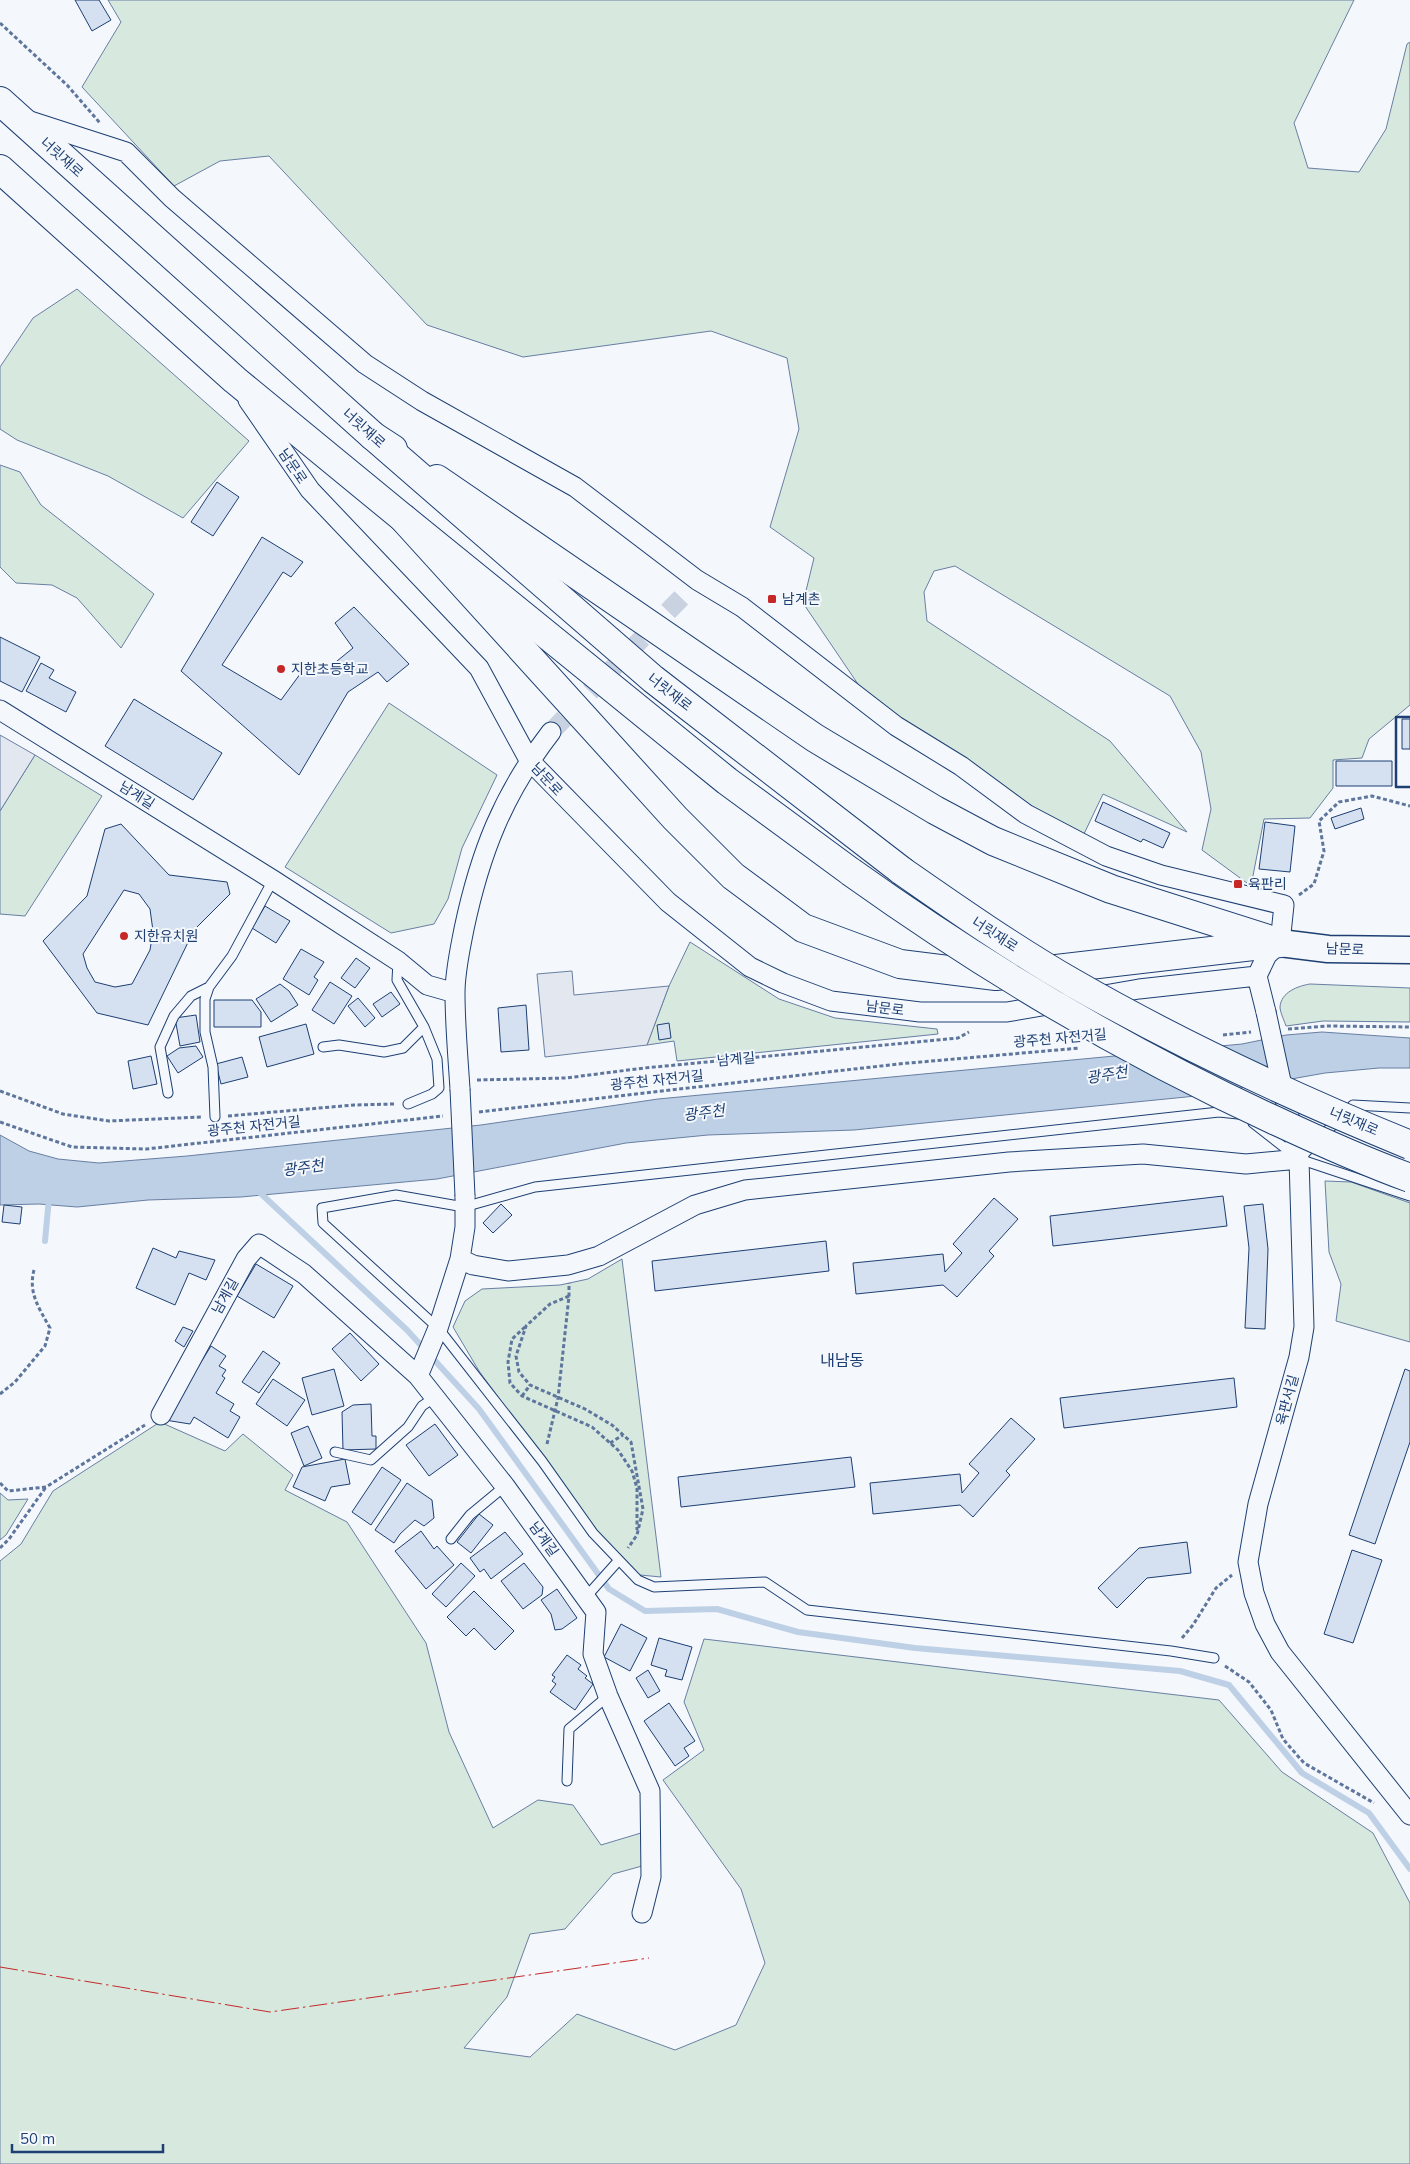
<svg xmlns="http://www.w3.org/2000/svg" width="1410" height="2164" font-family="Mulish,'Noto Sans KR',sans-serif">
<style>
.green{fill:#d7e8df;stroke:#687fa3}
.parking{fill:#e3e8f0;stroke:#687fa3}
.water{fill:#bed0e5;stroke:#687fa3}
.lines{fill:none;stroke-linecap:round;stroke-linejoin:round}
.stream{stroke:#bed0e5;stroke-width:6}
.building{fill:#d5e0f0;stroke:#1d3f73;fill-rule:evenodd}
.street-tunnel{stroke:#c9d2e0;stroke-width:19;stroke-dasharray:19 9;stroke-linecap:butt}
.lane-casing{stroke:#1d3f73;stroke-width:11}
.street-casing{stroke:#1d3f73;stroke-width:21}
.secondary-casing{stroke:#1d3f73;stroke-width:29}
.primary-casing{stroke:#1d3f73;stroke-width:30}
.highway-casing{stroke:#1d3f73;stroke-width:30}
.path{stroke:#5e769c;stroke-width:3;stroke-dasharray:4 2.5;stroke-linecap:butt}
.lane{stroke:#f4f7fb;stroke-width:9}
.street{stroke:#f4f7fb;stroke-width:19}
.secondary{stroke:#f4f7fb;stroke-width:26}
.primary{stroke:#f4f7fb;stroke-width:28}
.highway{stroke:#f4f7fb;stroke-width:28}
.street-bridge-casing{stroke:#1d3f73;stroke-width:21;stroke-linecap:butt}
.highway-bridge-casing{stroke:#1d3f73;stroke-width:30;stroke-linecap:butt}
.street-bridge{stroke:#f4f7fb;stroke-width:19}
.highway-bridge{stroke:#f4f7fb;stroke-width:28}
.wall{stroke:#1d3f73;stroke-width:2.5}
.power{stroke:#c62828;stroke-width:1;stroke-dasharray:18 4 2.5 4;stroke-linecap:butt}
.poi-dot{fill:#c62828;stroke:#f4f7fb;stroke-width:2}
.labels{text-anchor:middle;stroke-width:4;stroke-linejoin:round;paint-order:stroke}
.street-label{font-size:14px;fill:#1d3f73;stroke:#f4f7fb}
.poi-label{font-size:14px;fill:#1d3f73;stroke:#f4f7fb;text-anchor:start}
.water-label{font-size:15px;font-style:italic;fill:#1d3f73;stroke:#f4f7fb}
.quarter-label{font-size:16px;fill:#1d3f73;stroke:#f4f7fb}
</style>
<rect width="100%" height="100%" fill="#f4f7fb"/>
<!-- green -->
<path class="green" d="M108,0h1246l-60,123 14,45 51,4 27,-43 21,-85 3,-2v663l-41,34 -7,19 -29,2v28l-23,30 -46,1 -13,67 -49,-36 9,-41 -10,-57 -31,-56 -215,-130 -21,5 -10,21 3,29 183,120 77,91 -84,-38 -20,42 -51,-30 -168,-113 -61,-90 11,-45 -44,-31 29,-98 -12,-71 -76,-27 -188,26 -96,-32 -158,-169 -49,5 -46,25 -92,-99 39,-65z
M77,289l172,152 -66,77 -75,-42 -91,-36 -17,-11v-62l33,-49z
M0,465l20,7 21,33 113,89 -33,54 -44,-50 -25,-13 -36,-2 -16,-16z
M389,703l108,72 -35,73 -14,51 -14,25 -43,9 -106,-66z
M35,755l67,41 -77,120 -25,-2v-103z
M690,942l89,57 56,19 102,11 1,5 -261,27 -3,-20 -27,4 22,-59z
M1310,984l100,4v34l-87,-1 -37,5c-2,-6 -6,-14 -6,-19 1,-15 18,-21 30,-23z
M1325,1181l26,1 59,21v139l-74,-21 5,-37 -12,-32z
M622,1259l39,318 -21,-2 -45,-46 -116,-158 -26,-44 12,-26 17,-12 78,-4 28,-6z
M160,1422l65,29 18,-17 50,41 -8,15 62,32 79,121 23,89 44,96 45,-28 35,5 28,40 40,-12 1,33 -29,8 -48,55 -35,5 -23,63 -43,51 66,9 47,-43 98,36 61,-25 29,-62 -24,-74 -78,-109 41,-30 -20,-48 20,-63 515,61 63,72 91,61 37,70v261h-1410v-603l21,-17 32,-53z
M0,1493l8,7 20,-1 -22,36 -6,5z"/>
<!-- parking -->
<path class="parking" d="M0,735l35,20 -35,56z
M572,971l2,24 95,-9 -22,59 -102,12 -8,-83z"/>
<!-- water -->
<path class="water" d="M1322,1032l88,6v30h-31l-54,5 -129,23 -342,34 -146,5 -82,8 -189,36 -196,18 -93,3 -71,7 -38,-3 -39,1v-70l29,16 29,8 41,4 88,-7 294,-31 177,-26 584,-55 44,-9z"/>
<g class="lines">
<!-- stream -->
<path class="stream" d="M257,1190l150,140 72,79 130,180 36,22 72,-2 81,23 117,16 265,23 49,14 73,88 67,40 41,56
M45,1241l4,-43"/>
</g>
<!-- building -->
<path class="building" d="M75,0h24l12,20 -19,11z
M217,482l22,15 -26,39 -22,-14z
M262,537l41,25 -12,15 -8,-5 -61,93 59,35 28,-38 17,8 27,-22 -18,-25 19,-16 55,57 -22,18 -9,-10 -30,20 -49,83 -118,-104z
M0,637l40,20 -18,35 -22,-11z
M41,663l13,7 -5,8 27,14 -10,20 -40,-21z
M134,699l88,54 -29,47 -88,-54z
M1402,719h8v30h-8z
M1336,761h56v25h-56z
M1103,802l67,31 -7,15 -20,-9 -2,3 -46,-21z
M1361,808l3,11 -29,10 -4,-11z
M1265,822l30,4 -5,46 -31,-3z
M121,824l48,51 58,7 3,12 -36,36 -46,95 -51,-12 -54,-72 44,-45 18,-67zM124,890l15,4 11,15 3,22 -3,19 -18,34 -17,3 -20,-5 -8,-14 -4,-14z
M265,906l25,15 -14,22 -24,-15z
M301,949l23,13 -10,15 4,3 -9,15 -26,-16z
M356,958l14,10 -15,20 -14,-10z
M330,982l22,14 -18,28 -22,-14z
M280,984l9,7 9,14 -27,17 -15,-23z
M391,992l9,12 -18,13 -9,-13z
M358,998l17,20 -10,9 -17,-21z
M214,1000h38l9,12v15h-47z
M526,1005l3,45 -28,2 -3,-44z
M196,1015l4,27 -20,4 -5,-28z
M669,1023l2,15 -12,2 -2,-15z
M306,1024l8,30 -47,13 -8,-30z
M196,1046l7,11 -25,16 -11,-17 12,-8z
M151,1056l6,28 -24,5 -5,-28z
M242,1057l6,20 -27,7 -5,-20z
M1223,1196l4,30 -174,20 -3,-30z
M994,1198l24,21 -29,32 5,5 -37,41 -14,-12 -87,9 -3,-31 90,-9 2,18 17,-19 -9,-9z
M501,1204l11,11 -19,18 -10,-10z
M1263,1204l5,45 -3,80 -20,-1 4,-80 -5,-42z
M4,1205l18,2 -2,17 -18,-2z
M826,1241l3,30 -174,20 -3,-30z
M153,1248l23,10 3,-7 36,9 -9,20 -17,-7 -14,32 -39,-17z
M256,1264l37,22 -19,32 -37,-22z
M183,1327l10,4 -9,16 -9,-6z
M350,1333l29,31 -18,17 -29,-32z
M211,1346l15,10 -7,10 7,4 -4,6 3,2 -9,15 18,11 -4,7 10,6 -12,21 -34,-21 -4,7 -25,-4z
M263,1351l17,12 -21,30 -17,-11z
M334,1369l10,37 -32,9 -10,-37z
M1405,1369l5,2v71l-35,102 -26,-9z
M1234,1378l3,29 -173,21 -4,-30z
M273,1379l32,21 -18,26 -31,-22z
M371,1404l1,32h4v13l-33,1 -1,-38 11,-7z
M1011,1418l24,21 -29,32 4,4 -37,42 -13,-12 -87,9 -3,-31 90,-9 2,19 17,-20 -10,-9z
M435,1424l23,31 -29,21 -23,-31z
M308,1426l14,32 -18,8 -13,-33z
M851,1457l4,30 -174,20 -3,-30z
M345,1459l5,25 -19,3 -6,14 -32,-14 9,-20z
M382,1467l19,13 -30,45 -19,-13z
M407,1483l25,17 2,18 -10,8 -9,-6 -15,14 -6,9 -19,-13z
M479,1514l14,11 -22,28 -14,-11z
M421,1531l13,18 3,-3 17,19 -28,24 -31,-38z
M505,1532l18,22 -32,25 -7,-10 -4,3 -10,-14z
M1187,1542l4,31 -44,5 -30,30 -19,-20 41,-40z
M1352,1550l30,10 -29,83 -29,-9z
M461,1563l14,13 -29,31 -14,-13z
M524,1563l19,24 -1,8 -19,14 -22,-28z
M557,1589l20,29 -15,11 -7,1 -4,-16 -10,-14z
M474,1591l40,40 -19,19 -21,-22 -8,8 -19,-19z
M621,1624l26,14 -17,33 -26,-14z
M659,1638l33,9 -10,33 -17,-4 2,-6 -16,-5z
M567,1655l14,10 -3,4 9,7 -2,2 8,6 -18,26 -25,-18 6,-8 -4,-3 3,-4 -3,-2z
M648,1670l12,21 -12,7 -12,-20z
M669,1703l26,38 -11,7 5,8 -14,10 -31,-45z"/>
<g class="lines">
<!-- street-tunnel -->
<path class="street-tunnel" d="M551,732l135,-139"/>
<defs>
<path id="lane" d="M398,961l-1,19 27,47 13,32 2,29 -7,6 -24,10
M323,1047l16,-2 45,7 19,-4 21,-21
M168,1093l-8,-46 14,-31 17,-20 18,-9
M215,1117l-2,-50 -8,-35v-33l4,-12 23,-31 41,-76
M1253,1123l46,36 54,-54 57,3
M1299,1159l111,37
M335,1452l36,8 37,-33 14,-21 13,-9
M451,1539l19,-24 35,-29
M586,1597l33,-37
M1214,1658l-43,-7 -364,-41 -42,-28 -111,5 -16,-7 -45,-47 -51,-72 -104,-133 -115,-105 -1,-15 74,-13 68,12 71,-20 684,-75 19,2
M567,1781l2,-52 39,-33"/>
<path id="street" d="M27,120l99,32 46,46 193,166 57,37 153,86 122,93 45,27 154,119 65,40 65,48 80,42 55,19 123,30 -4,38 -13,12 -10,21 9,36
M248,400l62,90 169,178 50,92 139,142 82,65 33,16 48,18 89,11h87l132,-23 118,-13
M0,710l273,170 125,81 29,24 28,8
M460,1089c-2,-32 -5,-64 -5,-96 0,-22 5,-43 9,-64 16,-76 39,-135 87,-197
M1284,1095l15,64 5,168 -5,30 -41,147 -10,58 6,31 11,31 15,28 130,163
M460,1259l13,6 35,6 60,-6 31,-9 96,-51 50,-15 264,-28 134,-8 103,10 53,-5
M418,1376l20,-48 22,-69 5,-32v-31
M161,1415l85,-156 13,-15 45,30 114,102 87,110 91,126 -3,42 15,42 42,95 1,86 -9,36"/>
<path id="secondary" d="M1280,943l48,6 82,1"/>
<path id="primary" d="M0,101l373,335 20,13
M0,169l235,211 168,138 272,300 58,58 70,52 97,36 96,12 284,-33
M437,479l378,259 120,72 58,31 118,48 160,51"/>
<path id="highway" d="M373,436l280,243 249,192
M403,518l324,263 124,91"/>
</defs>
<!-- lane casing -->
<use href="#lane" class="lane-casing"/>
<!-- street casing -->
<use href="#street" class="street-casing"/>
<!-- secondary casing -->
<use href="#secondary" class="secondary-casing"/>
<!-- primary casing -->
<use href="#primary" class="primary-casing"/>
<!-- highway casing -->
<use href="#highway" class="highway-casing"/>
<!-- path -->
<path class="path" d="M0,23l67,62 33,38
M1299,895l15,-11 10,-33 -5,-30 20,-19 33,-6 38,10
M1288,1029l40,-3 82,1
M1223,1035l28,-3
M477,1080l89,-2 78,-10 314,-30 11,-6
M0,1091l63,23 46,7 93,-4
M479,1112l419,-48 182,-16
M228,1116l126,-11 40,-1
M0,1122l72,25 74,2 297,-33
M569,1296l-19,8 -24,22 -10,30 3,16 11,13 55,24 27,16 19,17 12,67 -6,26 -9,13
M525,1327l-13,12 -4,23 2,21 12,13 70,31 26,23 14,21 5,17v42
M0,1394l15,-12 30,-36 5,-18c-11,-20 -22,-35 -16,-58
M522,1396l8,-11
M610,1443l13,-8
M547,1444l11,-46 11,-102v-13
M0,1483l8,8 38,-4 99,-62
M0,1548l9,-9 37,-52
M1182,1638l11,-13 23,-37 16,-13
M1225,1666l24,16 22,28 12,29 21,24 70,40"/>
<!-- lane -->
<use href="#lane" class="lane"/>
<!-- street -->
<use href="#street" class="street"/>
<!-- secondary -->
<use href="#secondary" class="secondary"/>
<!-- primary -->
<use href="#primary" class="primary"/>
<!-- highway -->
<use href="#highway" class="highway"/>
<defs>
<path id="street-bridge" d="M1266,1012l18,83
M460,1089l5,107"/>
<path id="highway-bridge" d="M902,871c56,39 112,78 171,112 108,62 222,115 337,162
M851,872c133,95 275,180 423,248 45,21 89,41 136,58"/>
</defs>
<!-- street-bridge casing -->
<use href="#street-bridge" class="street-bridge-casing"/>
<!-- highway-bridge casing -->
<use href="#highway-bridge" class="highway-bridge-casing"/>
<!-- street-bridge -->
<use href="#street-bridge" class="street-bridge"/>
<!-- highway-bridge -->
<use href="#highway-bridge" class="highway-bridge"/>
<!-- wall -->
<path class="wall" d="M1410,787h-14v-70h14"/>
<!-- power -->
<path class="power" d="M0,1967l270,45 379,-54"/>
</g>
<!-- markers -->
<g class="poi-dot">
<rect x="767" y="594" width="10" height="10" rx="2.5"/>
<circle cx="281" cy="669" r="5"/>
<rect x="1233" y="879" width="10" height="10" rx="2.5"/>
<circle cx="124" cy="936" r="5"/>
</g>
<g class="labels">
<!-- street labels -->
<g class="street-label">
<text transform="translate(62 157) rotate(42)" y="5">너릿재로</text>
<text transform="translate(364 428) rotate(42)" y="5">너릿재로</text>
<text transform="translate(293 466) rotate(56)" y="5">남문로</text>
<text transform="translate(670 692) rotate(38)" y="5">너릿재로</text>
<text transform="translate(547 779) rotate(47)" y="5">남문로</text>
<text transform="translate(137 795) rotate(32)" y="5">남계길</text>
<text transform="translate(995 934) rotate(33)" y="5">너릿재로</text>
<text transform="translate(1345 949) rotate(2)" y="5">남문로</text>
<text transform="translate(885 1008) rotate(7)" y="5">남문로</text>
<text transform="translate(1060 1038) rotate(-5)" y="5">광주천 자전거길</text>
<text transform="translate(736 1059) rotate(-5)" y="5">남계길</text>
<text transform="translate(657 1080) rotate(-6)" y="5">광주천 자전거길</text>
<text transform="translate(1354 1121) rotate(23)" y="5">너릿재로</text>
<text transform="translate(254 1126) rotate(-6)" y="5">광주천 자전거길</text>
<text transform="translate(225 1296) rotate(-61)" y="5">남계길</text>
<text transform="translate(1287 1400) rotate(-75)" y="5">육판서길</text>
<text transform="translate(544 1539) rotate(54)" y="5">남계길</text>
</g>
<!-- poi labels -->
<g class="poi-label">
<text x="782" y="604">남계촌</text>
<text x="291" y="674">지한초등학교</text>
<text x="1248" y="889">육판리</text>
<text x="134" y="941">지한유치원</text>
</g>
<!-- water labels -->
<g class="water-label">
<text transform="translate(1107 1075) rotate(-9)" y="5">광주천</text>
<text transform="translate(704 1113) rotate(-7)" y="5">광주천</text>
<text transform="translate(303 1168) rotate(-8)" y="5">광주천</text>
</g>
<!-- quarter labels -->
<g class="quarter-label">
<text x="842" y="1366">내남동</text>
</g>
</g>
<!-- scale -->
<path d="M12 2144v8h151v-8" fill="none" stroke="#1d3f73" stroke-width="2.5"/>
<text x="20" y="2144" font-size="15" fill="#1d3f73" stroke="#f4f7fb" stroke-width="4" paint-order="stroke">50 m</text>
</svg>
